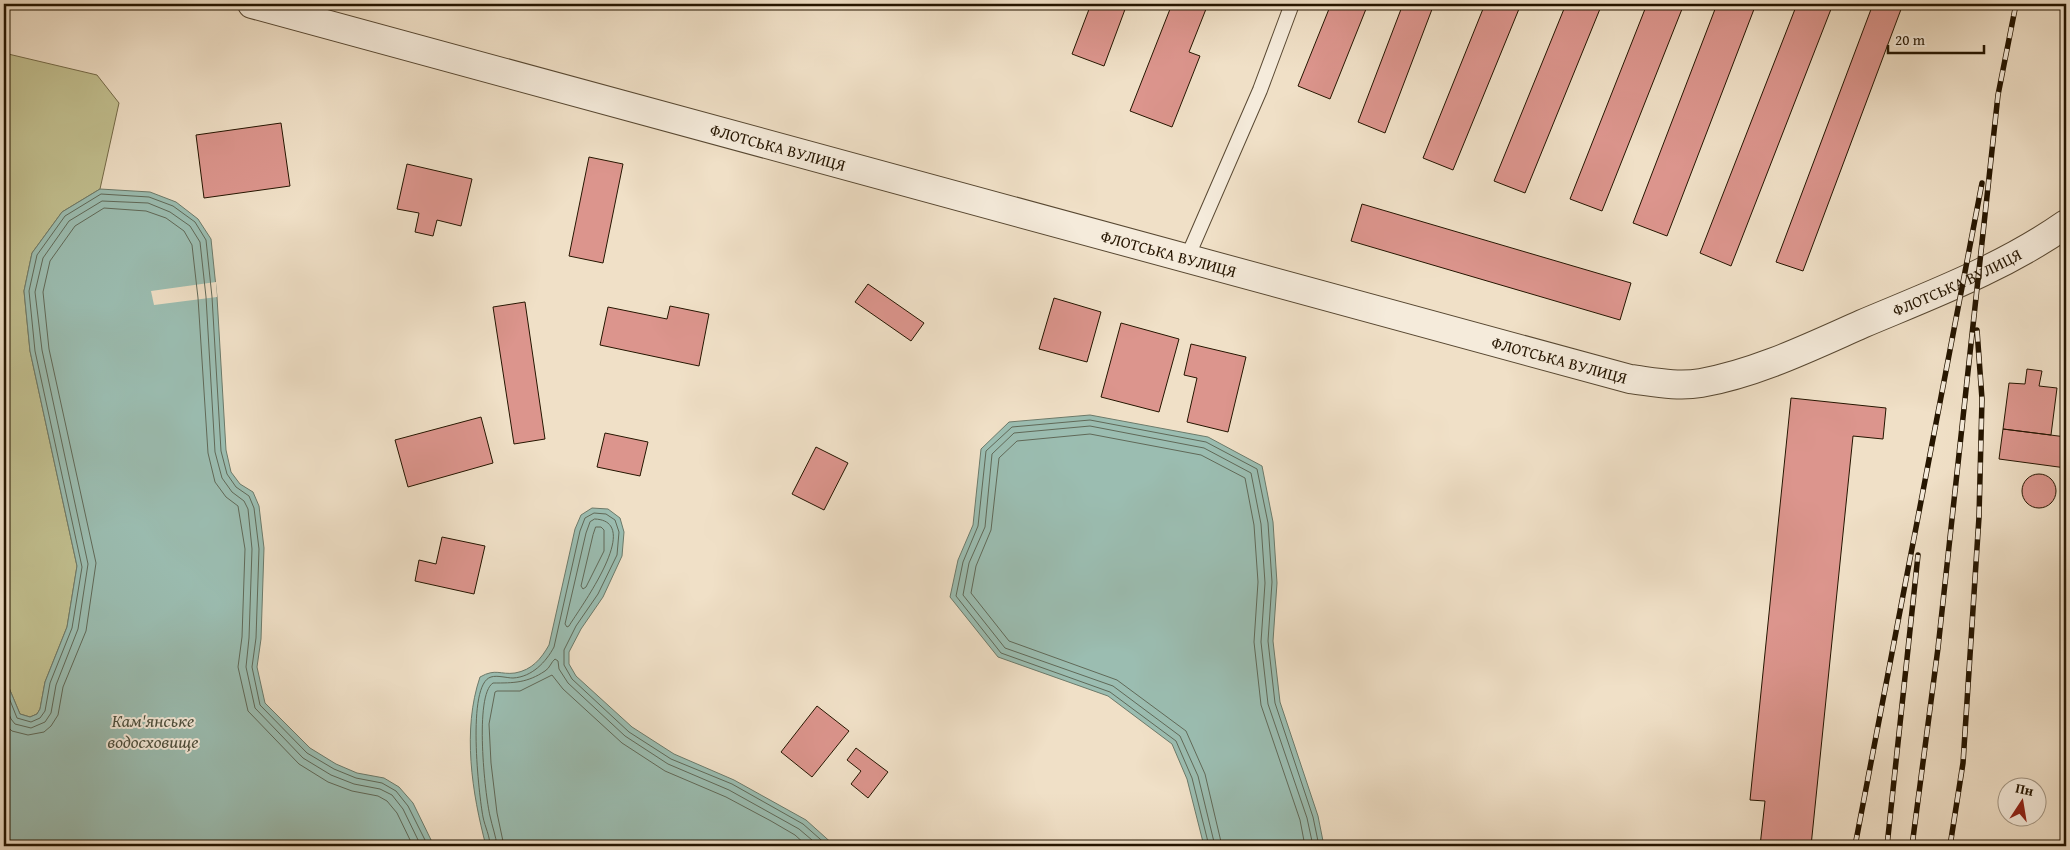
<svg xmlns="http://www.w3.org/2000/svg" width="2070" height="850" font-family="'Gentium Book Plus',serif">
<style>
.green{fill:#c2c090;stroke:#746a48}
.water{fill:#9bbdb1;stroke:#6c7a6a}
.pier{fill:#f0e0c7}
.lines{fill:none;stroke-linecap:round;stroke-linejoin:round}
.shore{stroke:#606958;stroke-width:1}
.building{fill:#dc958d;stroke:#251500}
.service-casing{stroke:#584832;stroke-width:16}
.minor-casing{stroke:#584832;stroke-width:30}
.service{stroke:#f5ebdb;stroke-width:14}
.minor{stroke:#f5ebdb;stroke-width:28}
.rail-casing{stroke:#251500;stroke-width:5.5}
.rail{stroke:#f5ebdb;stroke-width:4;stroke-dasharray:11;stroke-linecap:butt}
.labels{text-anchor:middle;stroke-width:4;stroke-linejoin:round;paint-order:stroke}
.street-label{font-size:16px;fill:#251500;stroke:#f5ebdb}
.water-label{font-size:18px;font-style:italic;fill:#4e503e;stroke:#f5ebdb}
</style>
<rect width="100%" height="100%" fill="#f0e0c7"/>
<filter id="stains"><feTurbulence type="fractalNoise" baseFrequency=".004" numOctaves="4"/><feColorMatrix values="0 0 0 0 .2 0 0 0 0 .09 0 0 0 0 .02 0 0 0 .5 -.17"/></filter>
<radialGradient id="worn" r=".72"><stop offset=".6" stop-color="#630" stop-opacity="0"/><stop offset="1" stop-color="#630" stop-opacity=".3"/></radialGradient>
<!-- green -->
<path class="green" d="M4,53l93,22 22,28 -19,86 -38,23 -30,41 -8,38 6,60 47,215 -10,61 -22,55 -5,27 -3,5 -7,3 -10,-3 -16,-38z"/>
<!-- water -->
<path class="water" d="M100,189l50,3 26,10 22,17 13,20 6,58 9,153 5,22 9,12 13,8 6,14 5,42 -3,91 -4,28 8,36 45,45 26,16 21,9 27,5 15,9 14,16 21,43h-430v-170l16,38 10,3 7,-3 3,-5 5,-27 22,-55 10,-61 -47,-215 -6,-60 8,-38 30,-41z
M1090,415l118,22 54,29 11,56 4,61 -4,58 7,61 38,114 6,30h-120l-17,-67 -15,-35 -64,-48 -110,-39 -48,-60 8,-37 15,-35 8,-76 28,-27z
M592,508l16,1 12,9 4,14 -2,24 -19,41 -22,32 -12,23v12l7,12 56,51 42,27 60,26 72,40 29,26h-349c-14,-53 -24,-116 -6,-169 16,-9 20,-2 35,-4 17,-3 26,-14 34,-28l26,-116 6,-14z"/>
<!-- pier -->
<path class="pier" d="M216,282l1,15 -63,8 -3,-14z"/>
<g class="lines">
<!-- shore -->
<path class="shore" d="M595,519c50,2 -16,90 -26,107l-2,1 -2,-3 21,-91 4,-11z
M596,527h5l3,3v21l-18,36 -3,2 -2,-3 12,-51z
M4,685l13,33 14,4 9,-4 5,-7 5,-28 22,-55 10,-61 -47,-216 -6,-60 8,-36 28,-39 36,-22 48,3 24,9 22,16 11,18 6,57 9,154 6,23 9,13 13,9 5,12 5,41 -3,89 -4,29 8,38 47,48 27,16 22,9 26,5 14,8 12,15 20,40
M4,702l7,17 4,5 16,4 14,-6 6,-9 5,-28 22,-56 10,-65 -46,-214 -7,-58 8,-34 26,-37 33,-20 46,2 22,9 20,14 10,16 6,55 9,155 7,26 10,14 12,9 4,8 4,40 -3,89 -3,29 9,41 48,50 28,17 23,9 26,5 12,6 11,14 18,37
M4,723l8,8 16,4 16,-3 7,-6 7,-11 5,-28 23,-56 10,-68 -47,-214 -6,-57 7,-31 25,-35 29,-18 42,3 20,7 18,13 8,14 6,53 10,155 7,29 11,15 12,9 7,43 -3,88 -4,30 10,44 51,53 29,18 24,9 26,5 9,5 10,12 16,33
M490,846c0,-10 -5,-19 -7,-29 -4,-21 -17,-133 8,-140 6,-2 16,1 22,1 19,-1 33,-16 41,-31l26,-116 5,-13 9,-5 12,1 9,6 4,12 -2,23 -19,39 -22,32 -12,24v15l8,14 57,53 42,27 61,25 71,40 25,22
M497,846c-1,-10 -5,-20 -7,-30 -5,-21 -16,-121 3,-133 21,0 34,0 52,-12 5,-3 6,-9 10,-12l3,2 1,8 9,14 57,53 43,28 61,26 70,39 20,17
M504,846l-7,-33 -6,-50 -2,-39 6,-32 2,-1h23l32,-16 11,14 59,54 43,28 61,26 45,24 24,14 12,11
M1209,846l-17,-68 -16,-37 -66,-49 -109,-39 -45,-57 7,-34 15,-36 8,-75 26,-24 78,-7 116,22 51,27 11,54 4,59 -4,59 7,62 38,114 6,29
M1215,846l-17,-70 -18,-40 -67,-50 -108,-38 -42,-53 6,-32 16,-36 7,-73 22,-21 76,-7 114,22 47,25 10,51 4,59 -4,59 7,62 39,114 6,28
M1222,846l-17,-72 -19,-43 -69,-51 -108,-39 -38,-48 5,-27 15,-36 8,-72 18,-17 73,-7 111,21 44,23 9,47 4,57 -4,60 7,63 39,115 5,26"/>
</g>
<!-- building -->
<path class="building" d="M1091,4h36l-23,62 -32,-12z
M1172,4h36l-19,48 11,4 -28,71 -42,-16z
M1331,4h37l-38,95 -32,-13z
M1403,4h31l-49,129 -27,-11z
M1485,4h36l-68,166 -30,-12z
M1566,4h36l-77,189 -31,-12z
M1647,4h37l-82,207 -32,-12z
M1717,4h39l-89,232 -34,-13z
M1797,4h36l-102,262 -31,-13z
M1873,4h30l-100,267 -27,-9z
M281,123l9,63 -86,12 -8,-63z
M589,157l34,7 -20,99 -34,-7z
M407,164l65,15 -11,47 -24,-6 -4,16 -18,-4 4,-19 -22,-4z
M1362,204l269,79 -11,37 -269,-79z
M868,284l56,39 -13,18 -56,-39z
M1054,298l47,14 -14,50 -48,-13z
M525,302l20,137 -31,5 -21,-137z
M670,306l39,8 -10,52 -99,-21 8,-38 59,12z
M1121,323l58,16 -20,73 -58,-15z
M1191,344l55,13 -18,75 -41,-10 10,-44 -13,-3z
M2027,369l15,2 -3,15 18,2 -6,47 -48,-6 6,-46 16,1z
M1791,398l95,10 -3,31 -30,-3 -42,410h-51l5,-45 -15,-1z
M481,417l12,46 -85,24 -13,-47z
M2003,429l63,8v31l-67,-9z
M605,433l43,9 -8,34 -43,-9z
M816,447l32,16 -24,47 -32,-16z
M2022 491a17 17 0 1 1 34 0a17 17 0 1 1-34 0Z
M442,537l43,9 -11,48 -59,-13 4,-21 17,4z
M817,706l32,25 -37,46 -31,-25z
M856,748l32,24 -20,26 -17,-14 10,-13 -14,-11z"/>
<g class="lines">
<defs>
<path id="service" d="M1187,258l73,-168 32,-86"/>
<g id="minor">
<path id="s1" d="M252,4l1378,375c24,3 47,8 71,4 56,-10 109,-36 161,-59 71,-30 141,-56 204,-100"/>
</g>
</defs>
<!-- service casing -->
<use href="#service" class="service-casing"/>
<!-- minor casing -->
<use href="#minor" class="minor-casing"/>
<!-- service -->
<use href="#service" class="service"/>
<!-- minor -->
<use href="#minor" class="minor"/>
<defs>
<path id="rail" d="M1855,846l127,-663
M1887,846l31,-291
M1912,846l26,-198 60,-553 18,-91
M1950,846l13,-83 16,-246 3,-118 -5,-69"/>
</defs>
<!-- rail casing -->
<use href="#rail" class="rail-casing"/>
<!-- rail -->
<use href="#rail" class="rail"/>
</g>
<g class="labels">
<!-- street labels -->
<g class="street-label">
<text dy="6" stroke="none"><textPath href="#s1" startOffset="545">ФЛОТСЬКА ВУЛИЦЯ</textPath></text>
<text dy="6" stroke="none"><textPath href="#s1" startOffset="950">ФЛОТСЬКА ВУЛИЦЯ</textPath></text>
<text dy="6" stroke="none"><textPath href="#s1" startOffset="1775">ФЛОТСЬКА ВУЛИЦЯ</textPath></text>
<text dy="6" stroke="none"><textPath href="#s1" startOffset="1355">ФЛОТСЬКА ВУЛИЦЯ</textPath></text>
</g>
<!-- water labels -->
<g class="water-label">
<text x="153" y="727">Кам'янське<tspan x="153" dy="21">водосховище</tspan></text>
</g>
</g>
<!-- margin -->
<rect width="2070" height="850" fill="none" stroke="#f0e0c7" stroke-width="20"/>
<rect x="5" y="5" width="2060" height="840" fill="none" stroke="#251500" stroke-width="2.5"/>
<rect x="10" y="10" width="2050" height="830" fill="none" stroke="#251500"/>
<!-- north arrow -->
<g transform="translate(2022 802) rotate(12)"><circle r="24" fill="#f5ebdb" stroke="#a29583"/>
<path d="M0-4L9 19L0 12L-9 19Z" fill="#8f2418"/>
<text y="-8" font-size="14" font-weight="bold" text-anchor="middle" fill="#251500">Пн</text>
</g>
<!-- scale -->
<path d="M1888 45v8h96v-8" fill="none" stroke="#251500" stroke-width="2.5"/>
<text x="1895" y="45" font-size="15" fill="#251500" stroke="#f5ebdb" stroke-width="4" paint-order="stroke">20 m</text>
<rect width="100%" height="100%" filter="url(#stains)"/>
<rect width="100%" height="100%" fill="url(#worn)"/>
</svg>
